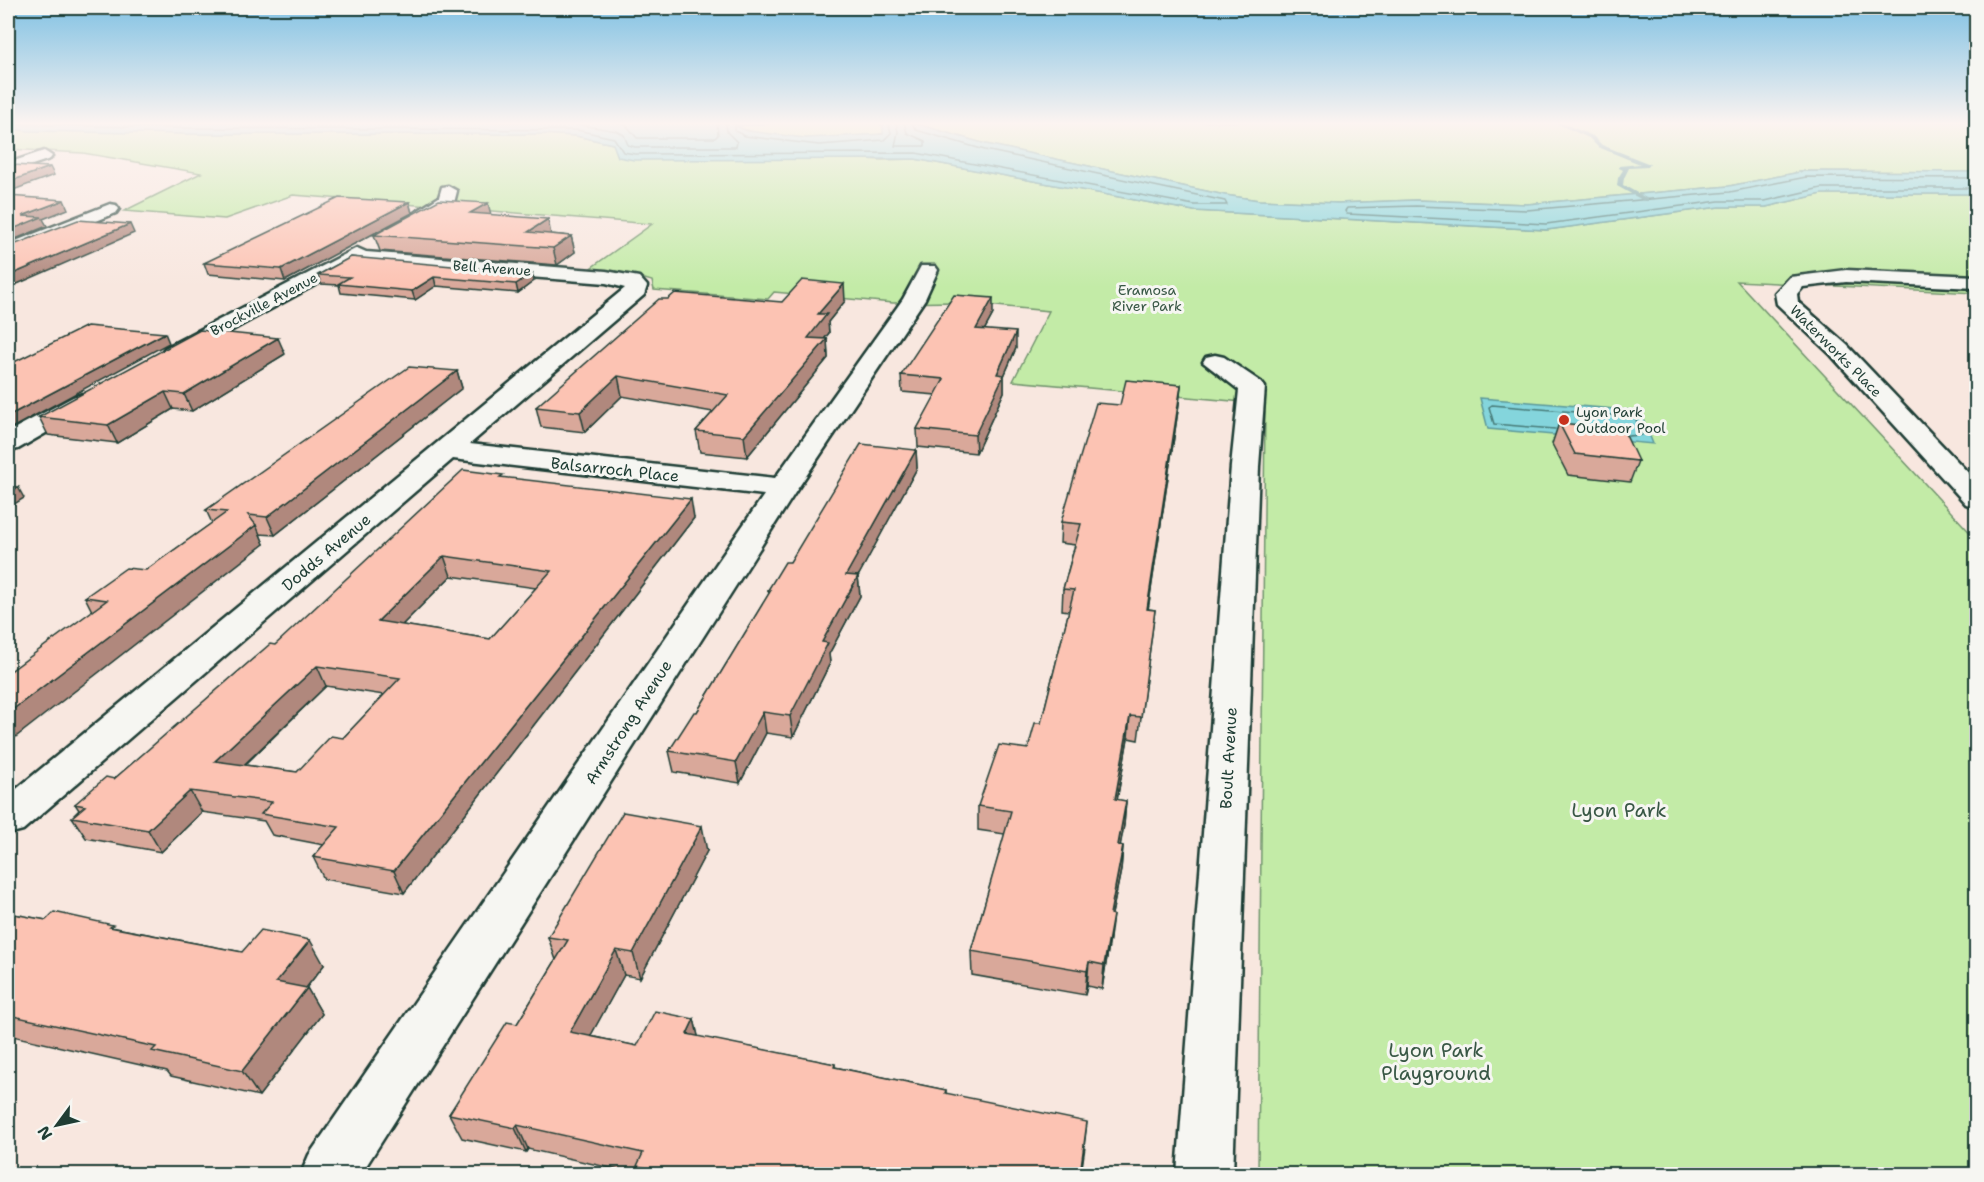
<svg xmlns="http://www.w3.org/2000/svg" width="1984" height="1182" font-family="'Shantell Sans',sans-serif">
<style>
.green{fill:#c3eba7;stroke:#71946e;stroke-width:1.5}
.water{fill:#84d5dc;stroke:#5c9899;stroke-width:1.5}
.lines{fill:none;stroke-linecap:round;stroke-linejoin:round}
.shore{stroke:#477a77;stroke-width:1.5}
.stream{fill:#5c9899;fill-rule:evenodd}
.minor-casing{stroke:#1f3d34;stroke-width:5}
.minor{fill:#f6f6f2;fill-rule:evenodd}
.wall{fill:#d9a89a;stroke:#1f3d34;stroke-width:1.5;fill-rule:evenodd}
.shaded-wall{fill:#b0887d;stroke:#1f3d34;stroke-width:1.5}
.building{fill:#fcc3b3;stroke:#1f3d34;stroke-width:1.5;fill-rule:evenodd}
.poi-dot{fill:#c8321e;stroke:#f6f6f2;stroke-width:2}
.labels{text-anchor:middle;stroke-width:6;stroke-linejoin:round;paint-order:stroke}
.far-street-label{font-size:14px;fill:#1f3d34;stroke:#f6f6f2}
.far-park-label{font-size:14px;fill:#385745;stroke:#f6f6f2}
.far-poi-label{font-size:14px;fill:#1f3d34;stroke:#f6f6f2;text-anchor:start}
.street-label{font-size:16px;fill:#1f3d34;stroke:#f6f6f2}
.near-park-label{font-size:20px;fill:#385745;stroke:#f6f6f2}
</style>
<rect width="100%" height="100%" fill="#f8e7df"/>
<filter id="ink" filterUnits="userSpaceOnUse"><feTurbulence type="fractalNoise" baseFrequency=".0167" numOctaves="2"/><feDisplacementMap in="SourceGraphic" scale="12" xChannelSelector="R" yChannelSelector="G"/><feConvolveMatrix kernelMatrix="1 2 1 2 8 2 1 2 1" color-interpolation-filters="sRGB"/></filter>
<g filter="url(#ink)">
<!-- green -->
<path class="green" d="M792,122h90l3,11c-37,10 -114,7 -151,-7z
M910,122h1066v50l-171,-1 -76,15 -202,18 -111,-4 -78,3 -79,-3 -34,-5 -239,-51z
M8,129l179,5h355l34,2 37,8 269,16 33,-1 279,52 352,19 173,-23h47l56,-13h154v99l-239,-12 239,258v635h-718l7,-770 -252,-23 36,-70 -94,-9 -62,1 -119,-11 -6,7 -114,-9 -2,-9 -28,-8 -36,-3 64,-46 -359,-29 -68,24 -101,-8 77,-38 -118,-20 -75,-4z"/>
<!-- water -->
<path class="water" d="M8,122h784l-56,4 11,5 59,7 77,-4v-8l-4,-2 3,-2h28l76,22 239,51 34,5 79,3 78,-3 111,4 202,-18 76,-15 171,1v22h-154l-56,13h-47l-172,23 -353,-19 -279,-52 -281,1 -16,-3 -5,-13 -37,-8 -34,-2h-355l-159,-3 -20,-2z
M1480,398l160,13 13,33 -165,-15z"/>
<g class="lines">
<!-- shore -->
<path class="shore" d="M563,122l54,9 7,4 4,10 7,2h101l1,-5 -10,-10 -1,-10
M618,122l9,4 10,12h78l3,-3 -1,-13
M735,122v9l10,5 74,9 65,-5 7,-7 -3,-11
M896,122l2,10 -3,14h30v-5l-18,-8 -3,-11
M8,124l179,4 390,2 37,8 9,14 12,2 281,-1 278,52h33l-2,-4 -240,-51 -69,-20 -5,-8
M1976,178l-170,-1 -76,15 -203,18 -111,-4 -69,2 -2,3 2,3 199,10 173,-23h46l56,-13h155
M1555,429l-61,-5 -5,-17 3,-2 143,12 7,18 -14,1"/>
<!-- stream -->
<path class="stream" d="M1553,122h7l33,14 9,9 48,19 -2,3 -19,1 -5,10 -1,7 25,14v2h-4l-27,-15 1,-8 5,-8 -4,-2v-2l21,-2 -42,-17 -9,-9z"/>
<defs>
<path id="minor" d="M44,151l8,5 -2,3 -42,14v-10z
M448,186l9,5 -3,12 -37,25h-14l-2,-4 2,-4 36,-23 3,-10z
M110,204l6,1 3,4 -3,4 -108,44v-13z
M357,248l9,4 240,19 33,6 8,9 -3,9 -174,149 305,34 128,-179 18,-33h14l3,4 -13,29 -127,189 -437,686h-60l8,-19 455,-660 -311,-36 -430,371 -15,4v-38l617,-508 -19,-5 -251,-20 -174,95h-16l-4,-5 4,-5z
M1846,270l130,6v12l-130,-6 -43,5 -6,7 1,8 49,43 129,136v26l-10,-3 -135,-149 -54,-51 -2,-11 15,-16z
M1215,355l9,2 37,25 4,5 -6,79 -26,708h-56l54,-708 8,-76 -36,-28 3,-5z
M82,394l9,3 4,5 -4,5 -73,42 -10,2v-19l65,-35z"/>
</defs>
<!-- minor casing -->
<use href="#minor" class="minor-casing"/>
<!-- minor -->
<use href="#minor" class="minor"/>
</g>
<!-- wall -->
<path class="wall" d="M409,202l3,11 -127,68 -77,-7 -4,-11z
M491,215l60,19 20,2 4,16 -18,13 -177,-14 -6,-16z
M351,257l183,24 -16,12 -82,-7 -21,14 -74,-7 -2,-8 -18,-1 -3,-9z
M845,301l-17,21 1,11 -5,6h3l1,19 -81,99 -47,-5 -4,-21 17,-19 -91,-16 -37,36 -44,-5 -5,-20 246,-105z
M993,314l-8,15 31,19 -12,28v16l-28,61 -58,-6 -1,-18 19,-34 -34,-3 -1,-17z
M285,354l-93,57 -19,-2 -56,34 -69,-8 -9,-18z
M457,371l5,17 -187,147 -15,-1 4,10 -172,67 -7,-14 61,-27 66,-47 -6,-13z
M1181,385l-2,19 -31,205 7,1 -17,130 -10,-2 -11,62 9,1 -2,24 -4,20 3,1 -2,24 -9,44 -2,24 -8,51 -15,-3 -2,9 -113,-20 -1,-24 34,-117 -27,-4v-24l50,-57 13,-26 28,-112 -7,-1 1,-21 12,-44 -15,-2 1,-21z
M1559,423l79,38 -8,21 -62,-7 -16,-31z
M916,450l1,18 -59,108 2,20 -31,58 1,9 -37,74 -27,-4 -26,50 -66,-11 -5,-21 28,-39 72,-118 -1,-4 22,-28z
M504,478l190,40 -290,375 -80,-14 -11,-22 11,-12 -52,-10 -8,-14 -62,-9 -41,40 -75,-14 -14,-21 7,-7 -4,-6 39,-25 161,-134zM451,576l85,12 -46,51 -88,-14zM326,686l58,9 -41,43 -46,34 -52,-7z
M707,851l-67,127 -16,-3 -34,61 47,10 57,-27 4,18 137,27v3l111,23v4l139,53 -4,27h-444l-109,-25 -2,3 -64,-14 -13,-24 68,-90 39,-64 -8,-23z
M8,913l38,7 70,8 126,24 82,13 -18,23h1l15,26 -63,82 -88,-20 -4,-5 -159,-36z"/>
<!-- shaded-wall -->
<path class="shaded-wall" d="M50,167l4,8 -46,17v-10z
M64,200l4,9 -25,10 4,7 -39,16v-11l14,-15z
M409,202l3,11 -127,68 -4,-12z
M488,203l4,16 -22,-6z
M548,219l3,16 -23,-3z
M130,224l4,9 -126,55v-12z
M571,236l4,16 -18,13 -4,-17z
M532,273l2,8 -16,12 -2,-9z
M434,277l2,9 -21,14 -3,-9z
M844,284l1,17 -17,21 1,11 -19,23 -2,-18 10,-24z
M993,298v16l-17,31v-16z
M1016,332v16l-12,28v16l-28,61 -1,-18 22,-61z
M165,333l4,10 -161,87v-14z
M278,338l7,16 -93,57 -8,-17z
M827,339l1,19 -81,99 -3,-21z
M457,371l5,17 -187,147 -8,-18z
M618,376l4,20 -37,36 -5,-20z
M1181,385l-2,19 -34,226 2,-21z
M165,392l8,17 -56,34 -9,-18z
M916,450l1,18 -69,127 -2,-20z
M18,487l6,11 -16,10v-15z
M691,499l3,19 -290,375 -10,-22z
M256,525l8,19 -256,199v-30z
M444,556l7,20 -65,65 -8,-20z
M858,576l2,20 -31,58 1,9 -37,74 -3,-21 32,-74z
M317,666l9,20 -100,96 -11,-21z
M763,712l3,21 -26,50 -4,-21z
M1130,716l-2,22 -15,85 2,-24z
M190,791l12,21 -41,40 -13,-22z
M1126,801l-2,24 -8,44 2,-24z
M702,826l5,25 -67,127 -7,-25z
M1123,846l-2,24 -14,68 3,-24z
M1113,915l-3,23 -8,51 2,-24z
M310,940l14,25 -33,42 -15,-25z
M616,950l8,25 -45,82 -9,-25z
M1089,962l-2,24 -2,9 2,-24z
M307,988l15,26 -63,82 -17,-25z
M694,1019l6,25 -13,-10z
M1087,1122l-6,52h-1z
M517,1125l11,24 -2,3 -11,-24z"/>
<!-- building -->
<path class="building" d="M12,165l38,2 -42,15v-16z
M8,196l56,4 -42,16 20,1 -34,14z
M339,198l70,4 -128,67 -77,-6z
M439,200l49,3 -18,10 78,6 -20,13 43,4 -18,12 -179,-13z
M78,220l52,4 -122,52v-29z
M351,257l181,16 -16,11 -82,-7 -22,14 -74,-7 12,-7 -32,-2z
M802,280l42,4 -26,30h9l-19,24 19,1 -83,97 -48,-5 32,-36 -110,-19 -38,36 -44,-5 123,-108h9l7,-6 107,9z
M954,295l39,3 -17,31 40,3 -19,42 7,1 -29,60 -58,-6 27,-50 -43,-4z
M87,326l78,7 -157,83v-51z
M200,330l78,8 -94,56 -19,-2 -57,33 -69,-8z
M409,367l48,4 -190,146 -19,-2 8,10 -248,188v-40l99,-73 -22,-3 41,-29 20,2 81,-58 -21,-2z
M1126,380l55,5 -34,224 8,1 -14,107 -11,-1 -15,83 11,2 -8,44 5,1 -13,68 3,1 -9,50 -15,-3 -2,9 -116,-20 40,-140 -33,-5 21,-61 29,4 7,-26h6l33,-133 -11,-1 18,-65 -20,-2 35,-119 24,2z
M1559,423l64,6 15,32 -63,-7z
M861,444l55,6 -70,125 12,1 -36,66 6,1 -38,73 -27,-4 -27,50 -67,-11 25,-39h3l74,-122h-3l17,-28h5z
M463,470l40,5 -3,2 191,22 -297,372 -81,-14 26,-30 -78,-13 11,-12 -82,-11 -42,39 -76,-13 13,-11 -10,-2 31,-27 8,2 156,-135 5,1zM444,556l107,15 -61,68 -112,-18zM317,666l83,12 -57,60 -12,-2 -34,36 -82,-11z
M8,486l10,1 -10,6z
M623,812l79,14 -69,127 -17,-3 -46,82 67,14 18,-35 39,8 -7,15 148,30 -1,3 112,23 -1,3 142,29 -7,52h-403l-40,-8 6,-13 -126,-28 -2,3 -66,-14 58,-92 10,2 51,-84 -20,-3z
M54,912l59,13 -3,2 132,25 19,-22 49,10 -34,42 31,6 -65,83 -90,-20 4,-4 -148,-32v-102l38,7z"/>
</g>
<!-- sky -->
<linearGradient id="sky" x2="0" y2="1"><stop stop-color="#80c1e3"/><stop offset="0.43" stop-color="#fcf4f1"/><stop offset="1" stop-color="#fcf4f1" stop-opacity="0"/></linearGradient>
<rect width="1984" height="287" fill="url(#sky)"/>
<!-- markers -->
<circle class="poi-dot" cx="1564" cy="420" r="6"/>
<g class="labels">
<!-- far-street labels -->
<g class="far-street-label">
<text transform="translate(492 268) rotate(4)" y="5">Bell Avenue</text>
<text transform="translate(264 304) rotate(-28)" y="5">Brockville Avenue</text>
<text transform="translate(1836 351) rotate(45)" y="5">Waterworks Place</text>
</g>
<!-- far-park labels -->
<g class="far-park-label">
<text x="1147" y="295">Eramosa<tspan x="1147" dy="16">River Park</tspan></text>
</g>
<!-- far-poi labels -->
<g class="far-poi-label">
<text x="1576" y="417">Lyon Park<tspan x="1576" dy="16">Outdoor Pool</tspan></text>
</g>
<!-- street labels -->
<g class="street-label">
<text transform="translate(615 469) rotate(6)" y="6">Balsarroch Place</text>
<text transform="translate(326 552) rotate(-40)" y="6">Dodds Avenue</text>
<text transform="translate(628 722) rotate(-57)" y="6">Armstrong Avenue</text>
<text transform="translate(1228 758) rotate(-87)" y="6">Boult Avenue</text>
</g>
<!-- near-park labels -->
<g class="near-park-label">
<text x="1619" y="817">Lyon Park</text>
<text x="1436" y="1057">Lyon Park<tspan x="1436" dy="23">Playground</tspan></text>
</g>
</g>
<!-- margin -->
<rect width="1984" height="1182" fill="none" stroke="#f6f6f2" stroke-width="30"/>
<rect x="15" y="15" width="1954" height="1152" fill="none" stroke="#1f3d34" stroke-width="2" filter="url(#ink)"/>
<!-- north arrow -->
<g transform="translate(57 1125) rotate(237)" stroke="#f6f6f2" stroke-width="4.5" paint-order="stroke">
<path d="M0-4.5L10 22L0 15L-10 22Z" fill="#1f3d34"/>
<text y="-9" font-size="16" font-weight="bold" text-anchor="middle" fill="#1f3d34">N</text>
</g>
</svg>
